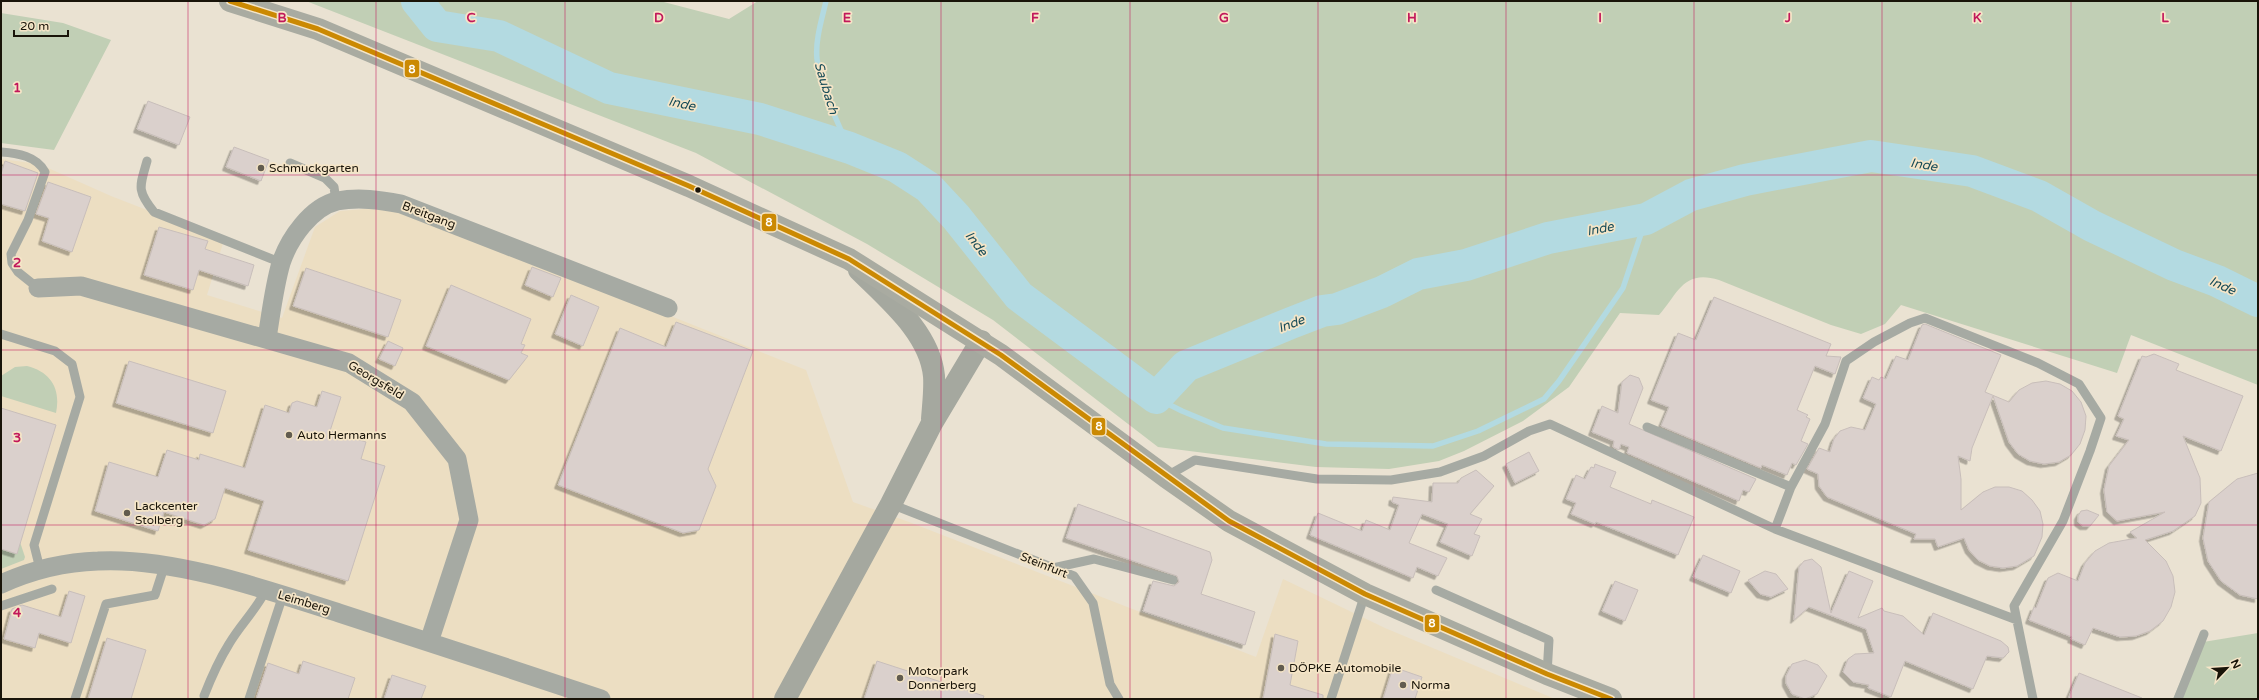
<svg xmlns="http://www.w3.org/2000/svg" width="2259" height="700" font-family="'Varela Round',sans-serif">
<style>
.built{fill:#ecdec2}
.green{fill:#c1cfb5}
.lines{fill:none;stroke-linecap:round;stroke-linejoin:round}
.stream{stroke:#b3dae1;stroke-width:5.5}
.river{stroke:#b3dae1;stroke-width:32}
.building{fill:#dad0cc;stroke:#c8beba;filter:url(#shadow)}
.lane{stroke:#a6aaa3;stroke-width:9}
.street{stroke:#a6aaa3;stroke-width:19}
.secondary{stroke:#a5a89f;stroke-width:22}
.primary{stroke:#a9aba1;stroke-width:22}
.bus-1-casing{stroke:#f5e5c7;stroke-width:8}
.bus-1{stroke:#cb8902;stroke-width:5}
.grid{fill:none;stroke:#c2185b;stroke-width:1;stroke-opacity:0.55}
.poi-dot{fill:#625c4f;stroke:#f5e5c7;stroke-width:1.5}
.bus-dot{fill:#191409;stroke:#f5e5c7;stroke-width:1.5}
.labels{text-anchor:middle;stroke-width:3.5;stroke-linejoin:round;paint-order:stroke}
.poi-label{font-size:12px;fill:#191409;stroke:#f5e5c7;text-anchor:start}
.street-label{font-size:12px;fill:#191409;stroke:#f5e5c7}
.water-label{font-size:13px;font-style:italic;fill:#184c58;stroke:#f5e5c7}
.grid-label{font-size:13px;text-anchor:middle;font-weight:bold;fill:#c2185b;stroke:#f5e5c7;stroke-width:3.5;stroke-linejoin:round;paint-order:stroke}
.line-badge{stroke:#f5e5c7;stroke-width:1.5}
.badge-label{font-size:11px;text-anchor:middle;font-weight:bold;fill:#fff}
</style>
<defs>
<filter id="shadow"><feDropShadow dx="-3.5" dy="3.5" stdDeviation="0" flood-color="#0004"/></filter>
</defs>
<rect width="100%" height="100%" fill="#eae2d2"/>
<!-- built -->
<path class="built" d="M1,159l38,5 72,32 113,44 -17,55 75,23 33,-91 25,-16 24,-2 41,1 401,160 47,132 56,20 347,135 27,-78 102,49 170,71h-1554z"/>
<!-- green -->
<path class="green" d="M306,1h354l69,18 29,-18h1500v384l-127,-50 -14,38 -216,-68 -16,19 -24,10 -30,-9 -112,-45c-36,-11 -41,14 -60,35l-39,-2 -51,74 -46,34 -59,30 -25,10 -50,8 -73,-2 -158,-20 -165,-127 -126,-76 -171,-91z
M1,13l62,10 48,17 -57,110 -53,-7z
M27,366c24,6 34,23 29,47l-55,-17v-20l14,-9z
M20,542l5,15 -1,3 -23,9v-20l16,5z
M2258,633v66h-85l24,-56z"/>
<g class="lines">
<!-- stream -->
<path class="stream" d="M826,1c-4,18 -11,39 -9,58 3,25 21,67 33,89
M1156,398l26,13 41,17 103,16 107,2 45,-15 66,-32 15,-18 64,-93 23,-69"/>
<!-- river -->
<path class="river" d="M417,1l20,25 62,10 110,52 151,31 90,29 47,19 31,20 28,30 63,79 137,102 30,-32 105,-43 31,-12 15,-2 45,-17 36,-18 48,-9 82,-27 98,-19 45,-24 54,-15 126,-24 101,15 67,25 53,30 82,39 43,16 41,20"/>
</g>
<!-- building -->
<path class="building" d="M148,101l42,16 -11,28 -42,-16z
M234,147l35,13 -8,21 -35,-14z
M5,161l33,12 -13,38 -24,-7v-30z
M48,182l43,15 -19,55 -30,-11 7,-23 -13,-4z
M159,227l49,14 -3,8 49,16 -6,21 -49,-16 -6,20 -49,-15z
M532,267l29,11 -8,19 -28,-12z
M306,268l95,32 -13,37 -95,-31z
M451,285l80,34 -10,25 4,1 -4,8 7,3 -19,24 -83,-34z
M571,295l28,12 -16,39 -28,-12z
M1714,297l117,47 -5,12 15,1 -6,17 -20,-8 -18,44 11,5 -2,2 4,2 -9,22 7,3 -12,21 -4,-2 -5,12 -25,-10 -1,3 -100,-42 8,-19 -18,-7 27,-67 18,7z
M676,322l77,29 -45,118 8,17 -17,44 -16,3 -125,-48 62,-157 46,19z
M1925,324l76,31 -16,37 24,10 10,-12 13,-7 14,-2 14,3 12,7 9,11 5,14 -1,14 -5,14 -9,11 -12,7 -15,2 -14,-3 -12,-7 -9,-12 -16,-46 -21,52 -2,13 -12,-5 3,23v31l22,-18 12,-5h14l13,4 10,9 8,11 3,13 -1,13 -8,19 -17,10 -14,2 -13,-2 -12,-6 -9,-10 -5,-12 -26,9 -3,-8h-21l2,-5 -89,-37 -8,-11 -1,-12 -11,-5 12,-21 11,4 4,-13 6,-8 11,-4 14,3 11,-26 -13,-6 9,-21 7,3 2,-3 5,2 10,-23 12,4 14,-35z
M388,341l15,7 -8,18 -16,-7z
M2154,354l25,10 -3,6 67,26 -22,55 -38,-15 17,42 1,25 -6,13 -22,15 -28,9 21,21 7,15 2,16 -4,15 -8,14 -13,10 -14,5 -16,1 -27,-9 -8,17 -14,-6 1,-2 -43,-17 5,-13 2,1 12,-30 10,-5 20,8 7,-18 10,-12 14,-8 28,-5 -7,-6 35,-20 -48,9 -10,-9 -3,-22 5,-24 20,-26 -13,-4 8,-17 -6,-3 24,-60 4,1z
M129,361l97,30 -13,42 -97,-30z
M1630,375l9,3 4,10 -14,36 127,55 -7,13 -6,-2 -4,11 -112,-48 2,-6 -8,-3 -2,6 -6,-3 1,-6 -22,-9 10,-26 16,7 4,-31z
M322,391l19,6 -11,34 36,11 -5,17 24,7 -37,115 -100,-31 16,-49 -39,-13 -10,31 -11,6 -40,-13 -6,19 -63,-20 14,-49 49,15 9,-27 32,10 1,-6 45,14 20,-63 24,8 3,-10 5,-2 20,6z
M1,408l55,17 -39,129 -16,-5z
M1529,452l10,19 -24,12 -9,-19z
M1595,464l21,8 -6,15 41,17 1,-4 42,17 -16,38 -82,-33 -1,2 -24,-10 5,-11 -10,-4 10,-24 9,4 6,-12 3,1z
M1476,470l18,16 -24,28 12,5 -8,15 6,2 -8,20 -32,-14 8,-18 -26,-10 -13,29 38,15 -9,18 -21,-9 -4,11 -103,-43 8,-22 44,18 4,-11 24,10 9,-25 -7,-3 1,-5 39,5 1,-19h25l3,-5z
M2258,473v126l-18,-4 -19,-14 -13,-20 -5,-23 6,-36 28,-23z
M1078,504l132,48 2,8 -11,34 54,18 -10,33 -102,-34 10,-30 21,5 5,-4 -2,-6 -111,-38z
M2087,510l12,5 -9,11h-7l-5,-4v-6l3,-5z
M1703,555l37,16 -9,22 -38,-16z
M1812,559l9,8 10,46 18,-42 24,10 -15,37 24,-10 2,3 19,5 21,19 9,-22 68,28 7,6 1,5 -6,6 -16,-2 -14,33 -68,-28 -14,36 -23,-9 1,-3 -16,-3 -10,-10 5,-13 7,-5 19,-1 -8,-24 -57,-22 -15,13 5,-53 5,-6z
M1765,571l11,3 12,15 -17,8 -11,-3 -12,-14z
M1615,581l23,9 -13,31 -23,-10z
M69,591l16,5 -14,47 -32,-10 -4,15 -31,-9 8,-30 10,-4 39,12z
M1275,634l23,7 -8,44 33,10v4h-60z
M107,638l39,12 -15,49h-43z
M1805,660l13,5 9,11 -10,18 -12,5 -13,-5 -6,-11v-7l6,-12z
M303,661l52,17 -7,21h-92l12,-36 31,11z
M877,661l107,35 -1,3h-119z
M1393,667l29,10 -7,22h-32z
M2079,673l63,25v1h-74z
M392,675l34,11 -5,13h-37z"/>
<g class="lines">
<!-- lane -->
<path class="lane" d="M1,152c16,1 36,4 44,20l-17,48 -17,34 1,9 6,9 20,16
M147,161c-7,25 -11,29 7,51l128,51
M290,163l35,15 9,9 2,14
M1,334l54,17 17,13 8,33 -46,148 6,24
M1647,427l144,60
M1167,476l28,-16 122,19 74,1 49,-8 44,-16 45,-25 21,-7 225,105 16,-42 34,-63 21,-63 28,-19 36,-19 15,-5 113,45 41,21 22,34 -11,33 -27,70 -49,85 19,93
M891,504l183,72 19,27 17,81 9,15
M1775,529l242,91
M1053,568l41,-9 79,21
M1436,590l113,50 -2,34
M1,606l51,-17
M204,696c7,-18 15,-36 25,-52 11,-19 27,-34 37,-54
M75,699l31,-95 49,-9 10,-31
M249,699l34,-104
M1331,699l34,-105
M2178,699l26,-65"/>
<!-- street -->
<path class="street" d="M38,288l43,-2 268,77 63,39 45,57 12,61 -40,122
M267,338c4,-24 7,-51 14,-75 8,-24 30,-56 56,-62 22,-4 43,-1 64,3l267,104
M1,584c31,-14 64,-22 97,-23 75,-4 170,29 241,52 87,28 175,57 262,86"/>
<!-- secondary -->
<path class="secondary" d="M859,270c29,29 71,63 75,106 1,14 -1,29 -2,43
M785,699l106,-195 41,-81 49,-82"/>
<!-- primary -->
<path class="primary" d="M230,1l88,28 371,157 160,73 152,96 165,122 63,44 136,73 182,80 64,25"/>
<defs>
<path id="bus-1" d="M230,1l88,28 371,157 160,73 152,96 228,166 136,73 182,80 64,25"/>
</defs>
<!-- bus-1 casing -->
<use href="#bus-1" class="bus-1-casing"/>
<!-- bus-1 -->
<use href="#bus-1" class="bus-1"/>
</g>
<!-- grid -->
<path class="grid" d="M188,1v698M376,1v698M565,1v698M753,1v698M941,1v698M1130,1v698M1318,1v698M1506,1v698M1694,1v698M1882,1v698M2071,1v698M1,175h2257M1,350h2257M1,525h2257"/>
<!-- markers -->
<g class="poi-dot">
<circle cx="261" cy="168" r="4"/>
<circle cx="289" cy="435" r="4"/>
<circle cx="127" cy="513" r="4"/>
<circle cx="1281" cy="668" r="4"/>
<circle cx="900" cy="678" r="4"/>
<circle cx="1403" cy="685" r="4"/>
</g>
<circle class="bus-dot" cx="698" cy="190" r="3.5"/>
<g class="labels">
<!-- poi labels -->
<g class="poi-label">
<text x="269" y="172">Schmuckgarten</text>
<text x="297" y="439">Auto Hermanns</text>
<text x="135" y="510">Lackcenter<tspan x="135" dy="14">Stolberg</tspan></text>
<text x="1289" y="672">DÖPKE Automobile</text>
<text x="908" y="675">Motorpark<tspan x="908" dy="14">Donnerberg</tspan></text>
<text x="1411" y="689">Norma</text>
</g>
<!-- street labels -->
<g class="street-label">
<text transform="translate(429 215) rotate(21)" y="4">Breitgang</text>
<text transform="translate(376 380) rotate(31)" y="4">Georgsfeld</text>
<text transform="translate(1044 565) rotate(22)" y="4">Steinfurt</text>
<text transform="translate(304 602) rotate(17)" y="4">Leimberg</text>
</g>
<!-- water labels -->
<g class="water-label">
<text transform="translate(827 88) rotate(73)" y="5">Saubach</text>
<text transform="translate(682 103) rotate(12)" y="5">Inde</text>
<text transform="translate(1924 164) rotate(9)" y="5">Inde</text>
<text transform="translate(1600 228) rotate(-11)" y="5">Inde</text>
<text transform="translate(977 243) rotate(52)" y="5">Inde</text>
<text transform="translate(2223 285) rotate(24)" y="5">Inde</text>
<text transform="translate(1291 323) rotate(-21)" y="5">Inde</text>
</g>
</g>
<g class="grid-label">
<text x="282" y="22">B</text>
<text x="471" y="22">C</text>
<text x="659" y="22">D</text>
<text x="847" y="22">E</text>
<text x="1035" y="22">F</text>
<text x="1224" y="22">G</text>
<text x="1412" y="22">H</text>
<text x="1600" y="22">I</text>
<text x="1788" y="22">J</text>
<text x="1977" y="22">K</text>
<text x="2165" y="22">L</text>
<text x="17" y="92">1</text>
<text x="17" y="267">2</text>
<text x="17" y="442">3</text>
<text x="17" y="617">4</text>
</g>
<g class="line-badge">
<rect x="404" y="59" width="16" height="19" rx="4" fill="#cb8902"/>
<rect x="761" y="213" width="16" height="19" rx="4" fill="#cb8902"/>
<rect x="1091" y="417" width="15" height="19" rx="4" fill="#cb8902"/>
<rect x="1424" y="614" width="16" height="19" rx="4" fill="#cb8902"/>
</g>
<g class="badge-label">
<text x="412" y="73">8</text>
<text x="769" y="226">8</text>
<text x="1099" y="430">8</text>
<text x="1432" y="627">8</text>
</g>
<!-- border -->
<rect width="2259" height="700" fill="none" stroke="#191409" stroke-width="4"/>
<!-- north arrow -->
<g transform="translate(2227 668) rotate(65)" stroke="#f5e5c7" stroke-width="3" paint-order="stroke">
<path d="M0-3L7 15L0 10L-7 15Z" fill="#191409"/>
<text y="-6" font-size="11" font-weight="bold" text-anchor="middle" fill="#191409">N</text>
</g>
<!-- scale -->
<path d="M14 30v6h54v-6" fill="none" stroke="#191409" stroke-width="2"/>
<text x="20" y="30" font-size="12" fill="#191409" stroke="#f5e5c7" stroke-width="3" paint-order="stroke">20 m</text>
</svg>
